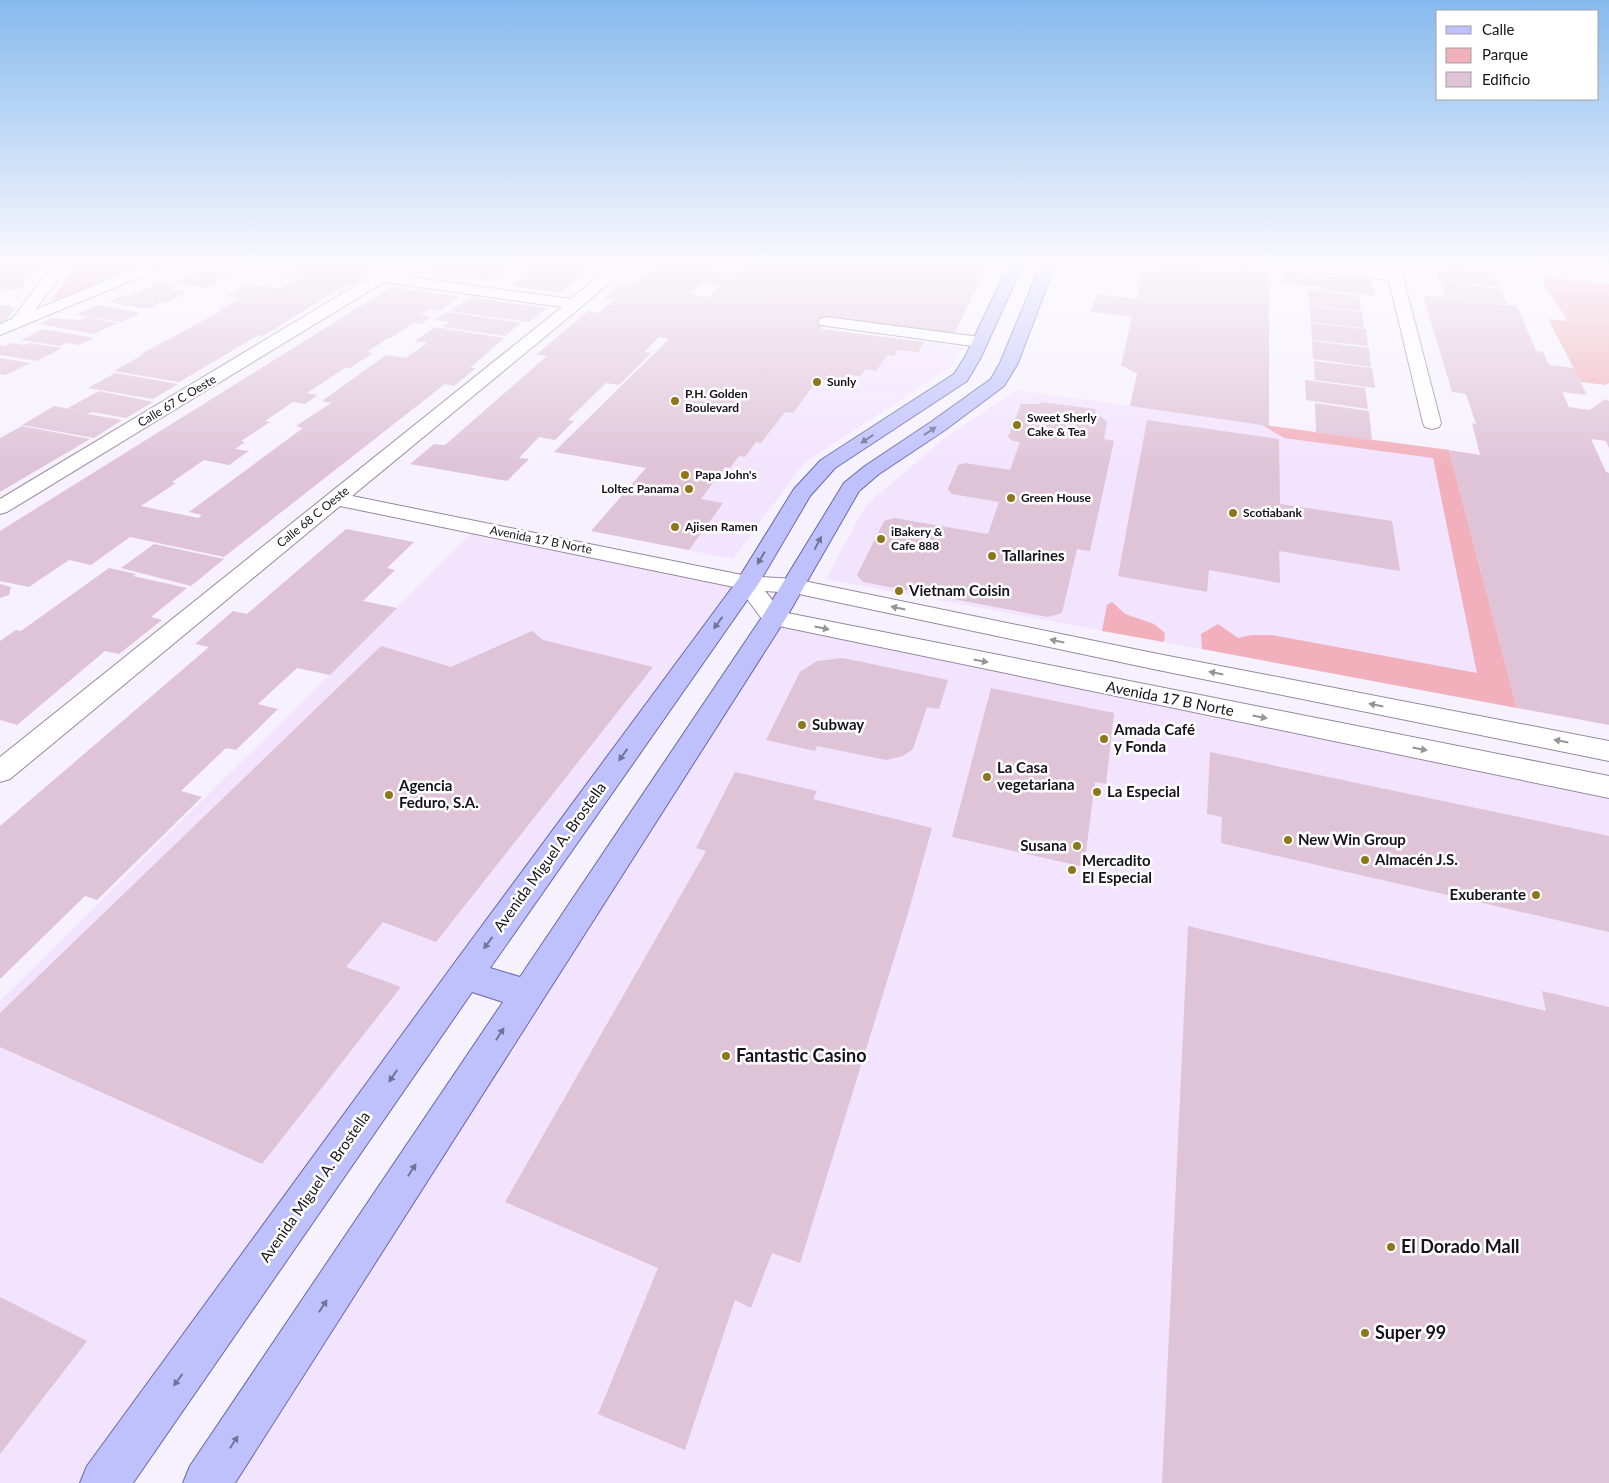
<svg xmlns="http://www.w3.org/2000/svg" width="1609" height="1483" font-family="Lato,sans-serif">
<style>
.built{fill:#f2e3ff}
.green{fill:#f1b0bb}
.building{fill:#dfc3d6}
.lines{fill:none;stroke-linecap:round;stroke-linejoin:round}
.minor-casing{stroke:#9688a2;stroke-width:2}
.major-casing{stroke:#6869ad;stroke-width:2}
.minor{fill:#fff;fill-rule:evenodd}
.major{fill:#bfc1fd;fill-rule:evenodd}
.oneway{fill:#737297}
.oneway2{fill:#979498}
.poi-dot{fill:#8e761b;stroke:#fff;stroke-width:2}
.labels{text-anchor:middle;stroke-width:5;stroke-linejoin:round;paint-order:stroke}
.far-poi-label{font-size:12px;font-weight:bold;fill:#17121b;stroke:#fff;text-anchor:start}
.far-street-label{font-size:12px;fill:#17121b;stroke:#fff}
.poi-label{font-size:15px;font-weight:bold;fill:#17121b;stroke:#fff;text-anchor:start}
.street-label{font-size:15px;fill:#17121b;stroke:#fff}
.near-poi-label{font-size:18px;font-weight:bold;fill:#17121b;stroke:#fff;text-anchor:start}
</style>
<rect width="100%" height="100%" fill="#f7f1fd"/>
<!-- built -->
<path class="built" d="M821,329l142,18 -11,19 -148,97 -71,96 -142,-28 55,-63z
M1016,390l433,60 68,258 -691,-129 40,-74 80,-68z
M478,527l269,56 -643,900h-104v-482z
M774,618l835,169v696h-1402z"/>
<!-- green -->
<path class="green" d="M0,262h44l-12,14 -32,3z
M78,262h73l-89,36 -10,1z
M1539,277l70,7v99l-4,2 -24,-3 -33,-63 20,2z
M1262,425l187,25 68,258 -315,-59 -1,-15 17,-10 20,14 14,-3h20l205,38 -44,-215 -149,-20z
M1112,602l13,12 29,10 11,9 -1,9 -62,-11 5,-26z"/>
<!-- building -->
<path class="building" d="M299,262h90l-35,22 -5,-1 -86,53 -4,-1 -80,47 -65,-11 30,-17h-3l80,-43h-3l23,-13 -14,-2 23,-12 31,5 21,-12 -23,-4z
M435,262h54l26,4 -23,16 -72,-10z
M532,262h68l-40,31 -49,-7 17,-12 -11,-1z
M657,262h70l-10,10 14,1 -11,12 -18,-2 -12,11 19,3 34,-35 246,1 -35,71 -125,-16 -8,11 103,13 -6,10 -20,-2 -4,6 -7,-1 -11,16 -11,-2 -4,7 -10,-1 -6,8 -27,-4 -25,34 -8,-1 -24,31 -5,-1 -11,15 -6,-1 -9,12 -5,-1 -24,32 22,4 -34,47 -98,-19 55,-63 -92,-16 115,-113 -10,-2 -15,15 7,1 -32,32 -13,-2 -38,37 6,1 -19,19 -16,-3 -20,21 10,1 -22,22 -97,-17 24,-20 11,1 102,-89 -11,-1 52,-44 11,2 15,-13 -10,-2 16,-12 9,1z
M1172,262l97,11v153l-139,-20 7,-32 -16,-9 11,-48 -41,-5 6,-18 40,5 6,-31z
M1434,262h55l3,9 -57,-6z
M214,264l30,5 -38,19 -34,-6z
M1435,267l58,6 6,14 -60,-6z
M1283,271l88,9 4,16 -53,-6v-3l-39,-4z
M29,278l-10,12 -19,1v-11z
M1441,282l59,7 7,15 -62,-7z
M158,283l19,3 -7,4 17,2 -21,11 -6,-1 -12,7 -40,-7 16,-7 7,1z
M391,287l69,10 -20,14 -11,-2 -8,6 11,2 -11,7 -8,-1 -22,15h-3l-21,14 6,1 -23,15h-5l-38,25 11,2 -13,9 -12,-2 -28,19 5,1 -29,19 4,1 -10,7 14,2 -20,14 -25,-5 -32,22 4,1 -35,23 57,12 4,-3 -13,-3 114,-84 -7,-2 35,-23 -9,-2 64,-46 20,3 21,-15 -12,-2 20,-14 69,11 -34,30h6l-22,18 -9,-2 -221,173 -94,-20 -39,28 -22,-5 -40,27 -29,-6v-50z
M1308,290l51,6 2,15 -52,-6z
M1423,295l94,11 19,45 7,1 6,13 25,3 13,27 -25,-3 7,15 21,3 15,-11 4,2v47l-3,-7 -15,-2 15,33 3,1v252l-92,-17 -68,-258 31,5 -8,-32 4,1 -10,-30 -14,-2z
M470,297l77,11 -18,14 -80,-11z
M11,305l-2,3 8,-1 -11,13 -6,3v-17z
M96,305l45,8 -19,9 -46,-7z
M1310,306l52,6 2,16 -53,-6z
M447,312l74,11 -16,13 -62,-9 6,-5 -14,-2z
M86,317l31,6 -23,11 -55,-10 13,-6 28,2z
M1311,323l55,6 2,17 -56,-6z
M43,329l51,9 -15,7 -12,-2 -7,3 -39,-6z
M1312,341l57,7 2,19 -58,-8z
M10,343l14,2 6,-2 33,5 -27,13 -36,-6v-10l5,1z
M0,358l31,5 -25,12 -6,-1z
M1314,361l58,7 3,20 -60,-8z
M115,373l63,11 -25,15 -65,-11z
M1305,380l60,8 3,21 -62,-9z
M99,391l54,11 -27,16 -34,-6 -5,2 35,6 -28,18 -72,-13 32,-19 35,6 -21,-4z
M1040,402l56,7 -1,3 12,10 -3,17 10,2 -24,110 -13,-2 -15,64 -14,4 -185,-35 -6,-7 27,-54 10,-3 94,16 11,-32 -47,-8 -4,-5 10,-24 7,-2 45,7 10,-28 -7,-1 -5,-4 13,-33h19z
M1315,403l54,8 3,29 -56,-8z
M1147,420l132,19 1,65 112,17 8,50 -121,-20 1,32 -71,-13 -2,22 -89,-16z
M22,426l68,13 -90,53v-54z
M346,529l68,13 -27,26 8,2 -32,31 34,7 -67,67 -33,-7 -39,36 20,5 -42,41 -10,-2 -45,43 21,6 -105,103 -12,-4 -85,83v-153l209,-179 -14,-3 38,-33 14,3z
M154,544l70,15 -33,27 -70,-18z
M109,568l27,6 -3,2 54,12 -36,29 11,3 -43,34 -14,-3 -88,74 -17,-5v-79l16,-11 5,1z
M0,584l11,3 -2,8 -9,3z
M532,631l11,9 110,27 -217,275 -53,-20 -37,45 55,20 -139,177 -262,-117v-34l381,-367 70,21z
M843,658l105,22 -9,29 -12,-2 -14,42 -10,7 -17,4 -69,-14 -2,5 -49,-11 34,-68 17,-11z
M991,688l123,25 -8,71 -11,-2 -11,85 -132,-30z
M1210,752l399,84v96l-388,-89 1,-26 -15,-3z
M735,772l82,19 -4,8 119,29 -23,82 -109,353 -28,-10 -21,55 -16,-8 -50,150 -87,-36 60,-146 -153,-66 201,-351 -10,-3z
M1188,926l358,85 -4,-20 67,16v476h-447z
M0,1297l87,44 -87,113z"/>
<g class="lines">
<defs>
<path id="minor" d="M56,262h15l-36,48 115,-48h21l-2,3 -169,70v-11l12,-5z
M395,262h18l-18,13 176,24 46,-37h16l-52,45 -229,189 395,80 47,3 364,75 451,87v20l-451,-91 -364,-77 -29,-2 17,21 827,164v22l-835,-173 -9,-2 -26,-35 -399,-82 -330,273 -10,3v-25l562,-450 -178,-25 -377,230 -7,2v-15z
M1259,262h52l76,9 -2,-9h14l42,161 -2,4 -7,2 -7,-2 -2,-4 -34,-143 -123,-14z
M826,317l154,20 6,2 2,3 -2,3 -6,2 -160,-22 -2,-3 2,-3z"/>
<path id="major" d="M1010,262h14l-43,95 -14,24 -132,87 -25,28 -51,87 -269,385 30,9 242,-360 82,-134 21,-17 66,-44 60,-43 9,-16 42,-101h14l-38,101 -14,23 -59,44 -66,44 -20,17 -73,127 -551,865h-52l7,-17 313,-464 -31,-10 -339,491h-53l7,-17 366,-501 284,-384 57,-92 27,-29 133,-86 11,-17z"/>
</defs>
<!-- minor casing -->
<use href="#minor" class="minor-casing"/>
<!-- major casing -->
<use href="#major" class="major-casing"/>
<!-- minor -->
<use href="#minor" class="minor"/>
<!-- major -->
<use href="#major" class="major"/>
</g>
<!-- one-way arrows -->
<defs><path id="oneway-solid" d="M-6-.8H1V-3.2L6.5 0L1 3.2V.8H-6Z" transform="scale(1.25)"/></defs>
<g class="oneway">
<use href="#oneway-solid" transform="translate(930 431) rotate(-34)"/>
<use href="#oneway-solid" transform="translate(867 439) rotate(147)"/>
<use href="#oneway-solid" transform="translate(818 543) rotate(-62)"/>
<use href="#oneway-solid" transform="translate(761 558) rotate(121)"/>
<use href="#oneway-solid" transform="translate(718 623) rotate(126)"/>
<use href="#oneway-solid" transform="translate(623 755) rotate(126)"/>
<use href="#oneway-solid" transform="translate(488 943) rotate(126)"/>
<use href="#oneway-solid" transform="translate(500 1034) rotate(-57)"/>
<use href="#oneway-solid" transform="translate(393 1076) rotate(125)"/>
<use href="#oneway-solid" transform="translate(412 1170) rotate(-57)"/>
<use href="#oneway-solid" transform="translate(323 1306) rotate(-57)"/>
<use href="#oneway-solid" transform="translate(178 1380) rotate(126)"/>
<use href="#oneway-solid" transform="translate(234 1442) rotate(-57)"/>
</g>
<g class="oneway2">
<use href="#oneway-solid" transform="translate(898 608) rotate(-168)"/>
<use href="#oneway-solid" transform="translate(822 628) rotate(12)"/>
<use href="#oneway-solid" transform="translate(1057 641) rotate(-168)"/>
<use href="#oneway-solid" transform="translate(981 661) rotate(11)"/>
<use href="#oneway-solid" transform="translate(1216 673) rotate(-169)"/>
<use href="#oneway-solid" transform="translate(1376 705) rotate(-169)"/>
<use href="#oneway-solid" transform="translate(1260 717) rotate(11)"/>
<use href="#oneway-solid" transform="translate(1561 741) rotate(-169)"/>
<use href="#oneway-solid" transform="translate(1420 749) rotate(11)"/>
</g>
<!-- sky -->
<linearGradient id="sky" x2="0" y2="1"><stop stop-color="#86baee"/><stop offset="0.56" stop-color="#fbf9fe"/><stop offset="1" stop-color="#fbf9fe" stop-opacity="0"/></linearGradient>
<rect width="1609" height="470" fill="url(#sky)"/>
<!-- markers -->
<g class="poi-dot">
<circle cx="817" cy="382" r="5"/>
<circle cx="675" cy="401" r="5"/>
<circle cx="1017" cy="425" r="5"/>
<circle cx="685" cy="475" r="5"/>
<circle cx="689" cy="489" r="5"/>
<circle cx="1011" cy="498" r="5"/>
<circle cx="1233" cy="513" r="5"/>
<circle cx="675" cy="527" r="5"/>
<circle cx="881" cy="539" r="5"/>
<circle cx="992" cy="556" r="5"/>
<circle cx="899" cy="591" r="5"/>
<circle cx="802" cy="725" r="5"/>
<circle cx="1104" cy="739" r="5"/>
<circle cx="987" cy="777" r="5"/>
<circle cx="1097" cy="792" r="5"/>
<circle cx="389" cy="795" r="5"/>
<circle cx="1288" cy="840" r="5"/>
<circle cx="1077" cy="846" r="5"/>
<circle cx="1365" cy="860" r="5"/>
<circle cx="1072" cy="870" r="5"/>
<circle cx="1536" cy="895" r="5"/>
<circle cx="726" cy="1056" r="5"/>
<circle cx="1391" cy="1247" r="5"/>
<circle cx="1365" cy="1333" r="5"/>
</g>
<g class="labels">
<!-- far-poi labels -->
<g class="far-poi-label">
<text x="827" y="386">Sunly</text>
<text x="685" y="398">P.H. Golden<tspan x="685" dy="14">Boulevard</tspan></text>
<text x="1027" y="422">Sweet Sherly<tspan x="1027" dy="14">Cake &amp; Tea</tspan></text>
<text x="695" y="479">Papa John's</text>
<text x="679" y="493" text-anchor="end">Loltec Panama</text>
<text x="1021" y="502">Green House</text>
<text x="1243" y="517">Scotiabank</text>
<text x="685" y="531">Ajisen Ramen</text>
<text x="891" y="536">iBakery &amp;<tspan x="891" dy="14">Cafe 888</tspan></text>
</g>
<!-- far-street labels -->
<g class="far-street-label">
<text transform="translate(177 401) rotate(-31)" y="4">Calle 67 C Oeste</text>
<text transform="translate(313 517) rotate(-39)" y="4">Calle 68 C Oeste</text>
<text transform="translate(541 540) rotate(11)" y="4">Avenida 17 B Norte</text>
</g>
<!-- poi labels -->
<g class="poi-label">
<text x="1002" y="561">Tallarines</text>
<text x="909" y="596">Vietnam Coisin</text>
<text x="812" y="730">Subway</text>
<text x="1114" y="735">Amada Café<tspan x="1114" dy="17">y Fonda</tspan></text>
<text x="997" y="773">La Casa<tspan x="997" dy="17">vegetariana</tspan></text>
<text x="399" y="791">Agencia<tspan x="399" dy="17">Feduro, S.A.</tspan></text>
<text x="1107" y="797">La Especial</text>
<text x="1298" y="845">New Win Group</text>
<text x="1067" y="851" text-anchor="end">Susana</text>
<text x="1375" y="865">Almacén J.S.</text>
<text x="1082" y="866">Mercadito<tspan x="1082" dy="17">El Especial</tspan></text>
<text x="1526" y="900" text-anchor="end">Exuberante</text>
</g>
<!-- street labels -->
<g class="street-label">
<text transform="translate(1170 699) rotate(11)" y="5">Avenida 17 B Norte</text>
<text transform="translate(550 857) rotate(-54)" y="5">Avenida Miguel A. Brostella</text>
<text transform="translate(315 1187) rotate(-55)" y="5">Avenida Miguel A. Brostella</text>
</g>
<!-- near-poi labels -->
<g class="near-poi-label">
<text x="736" y="1062">Fantastic Casino</text>
<text x="1401" y="1253">El Dorado Mall</text>
<text x="1375" y="1339">Super 99</text>
</g>
</g>
<!-- legend -->
<rect x="1436" y="10" width="162" height="90" fill="#ffffff" stroke="#a2a0a4"/>
<rect x="1446" y="26" width="25" height="8" fill="#bfc1fd" stroke="#a2a0a4"/>
<text x="1482" y="35" font-size="15" fill="#17121b">Calle</text>
<rect x="1446" y="48" width="25" height="15" fill="#f1b0bb" stroke="#a2a0a4"/>
<text x="1482" y="60" font-size="15" fill="#17121b">Parque</text>
<rect x="1446" y="72" width="25" height="15" fill="#dfc3d6" stroke="#a2a0a4"/>
<text x="1482" y="85" font-size="15" fill="#17121b">Edificio</text>
</svg>
